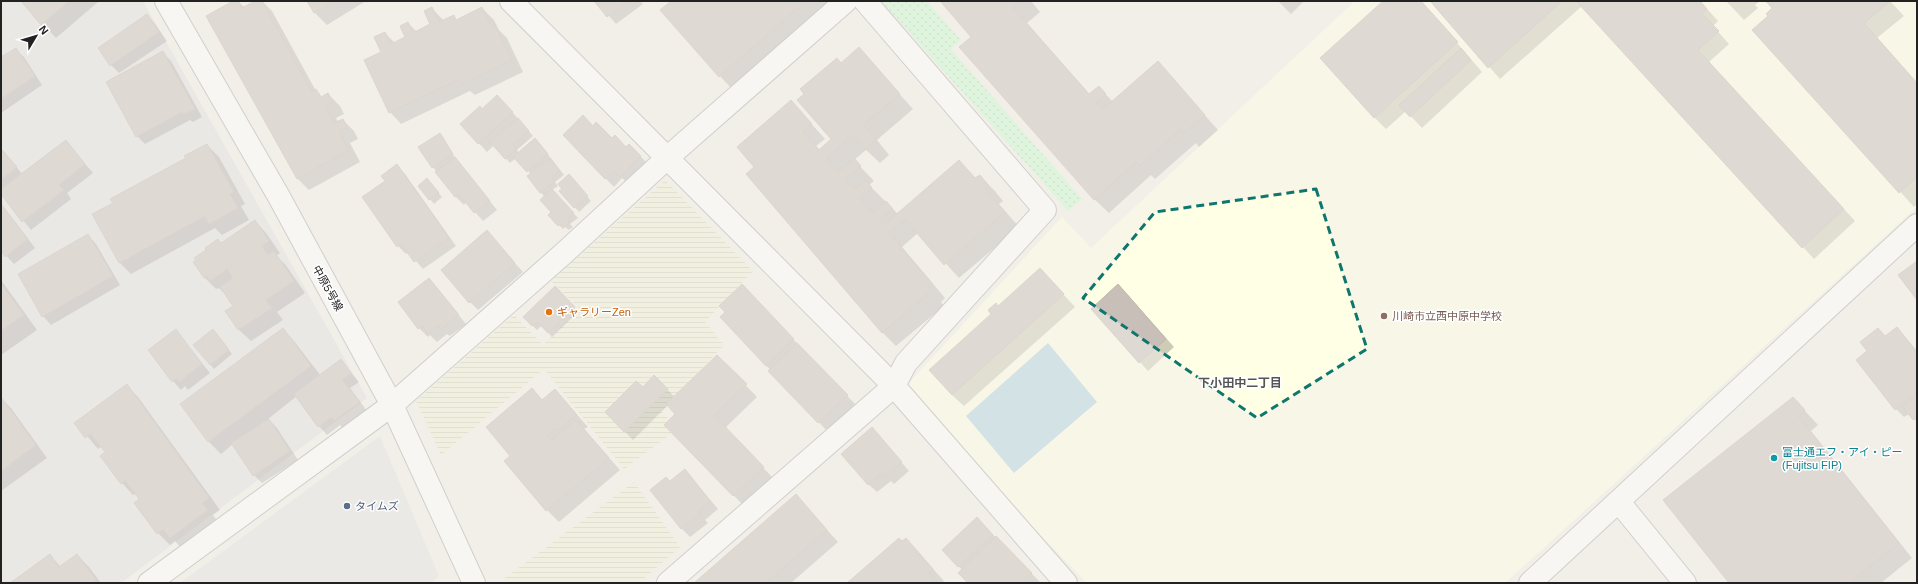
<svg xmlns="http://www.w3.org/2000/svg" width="1918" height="584" font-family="Helvetica,'Noto Sans JP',sans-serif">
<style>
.residential{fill:#e0dfdf}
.education{fill:#ffffe5}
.farmland{fill:url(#farmland-rules)}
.park{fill:url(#park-dots)}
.parking{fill:#e2e2e2}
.water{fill:#aad3df}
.shadow{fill:#0003}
.building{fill:#c7bfb8;stroke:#c4b6ab}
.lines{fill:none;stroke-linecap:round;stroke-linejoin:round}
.minor-casing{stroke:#a9a9a9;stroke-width:24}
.tertiary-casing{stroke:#a9a9a9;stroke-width:24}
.minor{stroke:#fff;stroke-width:22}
.tertiary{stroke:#fff;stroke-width:22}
.marked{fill:none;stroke:#0f766e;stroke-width:3;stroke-dasharray:8 5;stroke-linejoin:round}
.food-dot{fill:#e8710a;stroke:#fff;stroke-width:1.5}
.education-dot{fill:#8d6e63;stroke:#fff;stroke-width:1.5}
.culture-dot{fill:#0f9aa8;stroke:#fff;stroke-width:1.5}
.service-dot{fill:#5c6f8a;stroke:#fff;stroke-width:1.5}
.labels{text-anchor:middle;stroke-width:3;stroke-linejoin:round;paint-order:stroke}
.street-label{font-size:11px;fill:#222;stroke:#fff}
.food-label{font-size:11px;fill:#c56008;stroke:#fff;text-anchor:start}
.education-label{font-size:11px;fill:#785e54;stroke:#fff;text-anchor:start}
.culture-label{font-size:11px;fill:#0d838f;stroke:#fff;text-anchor:start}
.service-label{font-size:11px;fill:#4e5e75;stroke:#fff;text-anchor:start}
.neighbourhood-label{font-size:12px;font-weight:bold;fill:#555;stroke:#fff}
</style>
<defs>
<pattern id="farmland-rules" width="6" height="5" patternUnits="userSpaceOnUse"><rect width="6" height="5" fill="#eef0d5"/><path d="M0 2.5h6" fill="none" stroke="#ccceb7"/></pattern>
<pattern id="park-dots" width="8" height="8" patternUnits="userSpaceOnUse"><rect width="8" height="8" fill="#c8facc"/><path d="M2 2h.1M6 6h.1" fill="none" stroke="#acd6af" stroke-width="1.8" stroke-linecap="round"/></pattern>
</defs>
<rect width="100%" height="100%" fill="#f2efe9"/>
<!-- residential -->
<path class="residential" d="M1,1h142l224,397 -246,185h-120z"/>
<!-- education -->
<path class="education" d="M1355,1h562v206l-412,376h-418l-178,-184v-16l153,-166 29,31z"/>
<!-- farmland -->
<path class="farmland" d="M665,180l88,91 -48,51 19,23 -62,67 16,17 -54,40 -80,-100 -103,86 -25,-54 98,-86 29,30 36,-37 -28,-27z
M634,482l46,65 -41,36h-135l1,-5z"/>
<!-- park -->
<path class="park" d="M881,1h46l34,39 -10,9 131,150 -14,12z"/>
<!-- parking -->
<path class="parking" d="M380,436l59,140 -8,7h-251z"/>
<!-- water -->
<path class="water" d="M1048,343l49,59 -83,71 -48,-57z"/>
<!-- shadow -->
<path class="shadow" d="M22,1h76v1l-42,36z
M235,1h3l7,7 12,-7h5l10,10 44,80 6,6 6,-3 12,12 4,8 -8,4 2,4 5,-2 11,11 4,8 -8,4 10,19 -51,28 -12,-12z
M308,1h58l-39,24 -12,-12z
M596,1h44l3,3 -27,20z
M672,1h159l-100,87 -11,-12z
M941,1h90l9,11 -13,11 63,72 9,-8 14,15 44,-40 61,68 -19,17 -3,-4 -41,36 -4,-4 -42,38 -15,-14 -121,-162z
M1278,1h26l-13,13z
M1385,1h36l61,71 -60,56 -16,-17 -20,18 -12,-12z
M1431,1h269l18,20 -5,5 16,18 -20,18 146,159 -41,38 -232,-253 -82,73z
M1726,1h34l-5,4 3,3 -14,12z
M1765,1h125l14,15 -27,22 40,45v121l-3,3 -160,-177 16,-14 3,-7z
M432,8l11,12 10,-4 4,5 25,-13 12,12 5,10 8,8 16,34 -48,23 -5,-4 -69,33 -11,-12 -8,-59 3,-20 10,10 11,-5 2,-15 9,9 14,-7z
M147,15l8,9 12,17 -48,32 -8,-8z
M15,49l9,8 18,28 -41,28v-54z
M859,49l54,60 -36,31 12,15 -9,8 -14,-13 -12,10 20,21 -5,4 29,29 61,-52 17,17 4,-3 14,14 9,11 -4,3 20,23 -60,51 -41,-45 -16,14 43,51 -4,4 3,4 -48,40 -14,-14 -127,-165 36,-66 34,38 -9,7 4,4 12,-11 9,-75z
M162,52l9,9 31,56 -9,5 -3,-2 -45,24 -8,-8z
M506,105l27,31 -16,14 2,3 20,-10 25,32 -9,7 3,4 -6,4 26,28 -8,6 3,3 -4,3 -4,-3 -2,2 -4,-4 -14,-28 -5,-5 -9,-18 -15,-16 -6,5 -16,-18 -7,7 -26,-28 22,-14z
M593,127l33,21 3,-3 20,20 -20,20 -7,-7 -8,9 -50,-52z
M440,134l16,25 41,51 -14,11 -17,-19 -2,3 -9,-9 -22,-29z
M65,141l28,32 -26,20 4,6 -40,31 -29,-36 -1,1v-47l21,26z
M207,145l12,12 26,47 -4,2 8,14 -27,15 -7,-7 -84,46 -11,-11 -6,-60z
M397,166l8,8 51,72 -33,23 -15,-17 -2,2 -8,-8 -12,-65z
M573,180l18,21 -12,11 -18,-21z
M431,184l11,13 -8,7 -15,-18z
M1,204l34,44 -21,16 -13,-14z
M255,221l11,12 14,20 -4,3 9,8 20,29 -28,19 6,8 -32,21 -12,-11 -12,-19 8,-5 -11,-15 -1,1 -4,-4 -3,1 -11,-11 2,-28 11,-10 4,4z
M487,232l36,40 -45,38 -8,-8z
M88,235l8,9 24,41 -69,40 -8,-9z
M1040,269l35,38 -111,99 -12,-11 41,-81z
M429,279l37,45 -16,12 -3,-2 -10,8 -7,-7 -2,2 -9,-9 -20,-25z
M1,280l36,50 -36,25z
M555,287l23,25 -26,25 -10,-12 -5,5 -13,-13z
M750,294l105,110 -28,27 -106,-114z
M1127,294l47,53 -26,24 -56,-62z
M1897,328l20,23v71l-8,-8 -5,3 -8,-8z
M283,329l11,12 27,35 20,-15 18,21 -9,6 17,23 -24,18 -3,-4 -13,10 -8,-9 -22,-30 -29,23 9,9 21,32 -36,23 -8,-8 -21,-31 -12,10 -12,-12 -28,-37z
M176,331l34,42 -22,17 -3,-4 -4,4 -8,-9z
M217,334l15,20 -18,15 -20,-24z
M717,356l40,41 -32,31 49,51 -29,28 -80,-82 11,-11 -8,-9 -35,35 -27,-28 37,-24 11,-11 21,20z
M127,386l11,11 82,113 -7,5 5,7 -36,27 -7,-8 -5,4 -12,-12 -17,-34 -5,-6 -3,2 -11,-12 -16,-30 -4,-7 -4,3 -22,-26z
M532,390l11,11 12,-11 33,37 -4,2 36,41 -61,52 -12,-12 -36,-54z
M1,398l10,10 36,50 -46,33z
M1793,398l25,27 -7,6 101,127 -31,25h-150z
M872,428l37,43 -15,13 -3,-3 -14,11 -9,-8z
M685,470l33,39 -13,11 3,3 -18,14 -8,-8 -12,-47z
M796,495l42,47 -47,41h-96z
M986,527l10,11 45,45h-72l-7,-13 -18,-20z
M917,551l27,30 -2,2h-94z
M77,555l12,12 12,16h-89l38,-27 11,11z"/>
<!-- building -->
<path class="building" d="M21,1h48l-28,24z
M233,1h5l4,7 13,-7h7l50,91 4,-3 5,8 7,-4 5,9 -8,4 9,17 9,-4 4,8 -8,4 10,19 -52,29 -91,-163z
M307,1h28l-21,12z
M594,1h33l-20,16z
M671,1h135l-87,76 -59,-67z
M940,1h82l-9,7 76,86 10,-8 7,8 -10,9 6,7 56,-49 47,54 -21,18 -3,-4 -41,37 -4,-4 -42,38 -135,-153 12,-10z
M1383,1h38l37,41 -84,76 -54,-60z
M1430,1h132l-74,67z
M1576,1h124l7,8 -5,5 17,17 -21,19 146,159 -42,39z
M1763,1h127l-26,22 53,60v94l-18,16 -147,-163 16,-14 -2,-2 6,-6 -5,-6z
M432,7l7,15 15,-7 2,5 26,-13 10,20 3,-2 17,35 -50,24 -2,-5 -71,34 -25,-53 17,-8 -7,-15 11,-5 6,12 14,-7 -5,-11 8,-4 5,11 17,-9 -6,-13z
M147,14l12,18 -49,34 -12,-18z
M859,47l41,47 -37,31 13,15 -11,9 -12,-14 -27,23 12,14 16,-14 7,8 -16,13 9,11 12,-10 6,8 -12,10 12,15 14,-12 7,8 -14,11 5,5 75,-65 16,18 5,-3 9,11 -4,3 20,23 -61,53 -39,-46 -16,14 43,50 -5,4 4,4 -49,42 -136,-159 8,-7 -17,-20 54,-47 21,24 -9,7 16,19 12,-11 -34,-39 7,-6 -4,-5 37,-31 4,5z
M16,48l19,28 -34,23v-42z
M1461,48l10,12 -61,57 -11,-12z
M163,51l32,58 -12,6 -1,-3 -46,25 -30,-55z
M497,95l16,17 -35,32 -18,-20 20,-18 2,3z
M583,115l10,11 3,-4 16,16 3,-3 11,12 3,-3 12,12 -21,21 -7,-6 -8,8 -42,-44z
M518,118l11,13 -16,14 4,4 -12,10 -15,-17z
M440,133l13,21 -21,14 -14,-21z
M535,138l13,16 -21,18 -14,-15z
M66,140l19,24 -26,21 5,5 -42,32 -21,-28v-5z
M207,144l27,48 -4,2 8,14 -29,16 -4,-8 -86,47 -27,-49 21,-11 -3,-4 76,-41 -2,-2z
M1,149l16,18 -16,13z
M455,157l35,44 -16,12 -15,-19 -4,3 -20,-25z
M550,158l10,13 -8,6 3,4 -15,12 -13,-17z
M397,164l52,74 -35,24 -13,-18 -4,3 -35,-50 23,-16 -4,-5z
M569,174l19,22 -14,12 -15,-17 3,-2 -4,-5z
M427,178l12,15 -10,7 -11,-14z
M552,189l22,24 -7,6 3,3 -6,5 -3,-3 -3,2 -10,-11 3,-3 -11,-12z
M1,204l27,35 -23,18 -4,-6z
M255,220l14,21 -7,5 6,9 6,-4 20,30 -28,19 6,8 -34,22 -13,-19 8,-5 -13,-19 13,-9 -6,-9 -17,12 -3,-5 -3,2 -11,-16 3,-1 -2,-3 12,-8 -1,-2 13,-9 3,4z
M487,230l28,33 -46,40 -28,-33z
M88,234l25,42 -71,41 -24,-43z
M1917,261v39l-19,-25z
M1040,268l24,26 -112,101 -23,-25 62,-56 -3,-4 8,-7 2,3z
M429,278l30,37 -18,14 -3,-3 -10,8 -6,-8 -4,3 -20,-27z
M1,284l23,31 -23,16z
M742,284l52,55 -28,27 -46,-49 5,-5 -6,-6z
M1118,284l48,55 -27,24 -48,-54z
M555,286l20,21 -27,26 -11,-11 -5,4 -9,-9z
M1897,327l20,25v41l-22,17 -39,-50 11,-9 -7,-9 18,-14 7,8z
M283,328l28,38 -103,76 -28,-38z
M176,329l26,35 -23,18 -3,-4 -4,4 -24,-32z
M213,329l16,21 -19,15 -17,-20z
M797,343l51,52 -30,28 -50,-52z
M717,355l30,29 -33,31 50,52 -31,29 -69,-71 11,-11 -9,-10z
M341,359l10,14 -9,7 18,22 -26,19 -2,-4 -14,10 -24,-33z
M654,375l14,14 -44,43 -19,-20 31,-31 7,6z
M127,384l82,114 -7,5 6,7 -38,28 -7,-9 -6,5 -23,-31 5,-4 -14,-19 -4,4 -21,-28 5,-4 -14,-18 -6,4 -11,-15z
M532,388l10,12 13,-11 22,26 -19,15 -2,-2 -9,8 5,4 24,-20 33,38 -63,53 -42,-50 6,-5 -24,-29z
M1917,396v20l-4,4 -10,-13z
M1,397l35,48 -35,26z
M1793,397l12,13 -7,6 101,127 -50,40h-120l-66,-83z
M269,419l21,32 -37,25 -22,-33z
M872,427l30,35 -17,15 -3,-4 -14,12 -27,-31z
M685,469l25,32 -12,10 2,3 -19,15 -31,-39 16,-13 4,4z
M796,494l31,36 -61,53h-72z
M977,517l16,18 -35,32 -16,-17z
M996,536l36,37 -11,10h-53l-10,-10z
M899,538l3,3 4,-3 27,31 -4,4 5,6 -4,4h-83z
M50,554l9,13 18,-13 19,26 -4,3h-82z"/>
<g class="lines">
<defs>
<path id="minor" d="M166,1l112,194 114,210 82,178
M511,1l383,385 172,197
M1619,502l66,81
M149,583l243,-178 171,-151 103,-95 180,-158
M668,583l226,-197 12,-23 139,-153 -180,-209"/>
<path id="tertiary" d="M1530,583l387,-358"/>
</defs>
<!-- minor casing -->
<use href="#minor" class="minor-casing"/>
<!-- tertiary casing -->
<use href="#tertiary" class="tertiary-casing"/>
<!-- minor -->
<use href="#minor" class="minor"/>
<!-- tertiary -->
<use href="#tertiary" class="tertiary"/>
</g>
<!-- marked area -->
<path d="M0 0H1918V584H0ZM1316,189l51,160 -110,69 -174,-120 72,-86z" fill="#f2efe9" fill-opacity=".55" fill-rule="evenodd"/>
<path class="marked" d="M1316,189l51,160 -110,69 -174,-120 72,-86z"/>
<!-- markers -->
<circle class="food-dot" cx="549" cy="312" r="4"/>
<circle class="education-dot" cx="1384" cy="316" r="4"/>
<circle class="culture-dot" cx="1774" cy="458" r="4"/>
<circle class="service-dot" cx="347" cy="506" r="4"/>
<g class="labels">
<!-- street labels -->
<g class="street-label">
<text transform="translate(328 288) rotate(61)" y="4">中原5号線</text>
</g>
<!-- food labels -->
<g class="food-label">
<text x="557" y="316">ギャラリーZen</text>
</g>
<!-- education labels -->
<g class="education-label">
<text x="1392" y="320">川崎市立西中原中学校</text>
</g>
<!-- culture labels -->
<g class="culture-label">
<text x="1782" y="456">富士通エフ・アイ・ピー<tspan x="1782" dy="13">(Fujitsu FIP)</tspan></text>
</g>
<!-- service labels -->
<g class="service-label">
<text x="355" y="510">タイムズ</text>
</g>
<!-- neighbourhood labels -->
<g class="neighbourhood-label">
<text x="1240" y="387">下小田中二丁目</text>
</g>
</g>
<!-- border -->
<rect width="1918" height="584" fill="none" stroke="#222222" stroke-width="4"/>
<!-- north arrow -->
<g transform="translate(36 36) rotate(52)" stroke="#ffffff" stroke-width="3" paint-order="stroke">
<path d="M0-3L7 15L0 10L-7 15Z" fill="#222222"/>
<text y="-6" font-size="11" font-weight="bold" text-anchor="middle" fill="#222222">N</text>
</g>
</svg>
